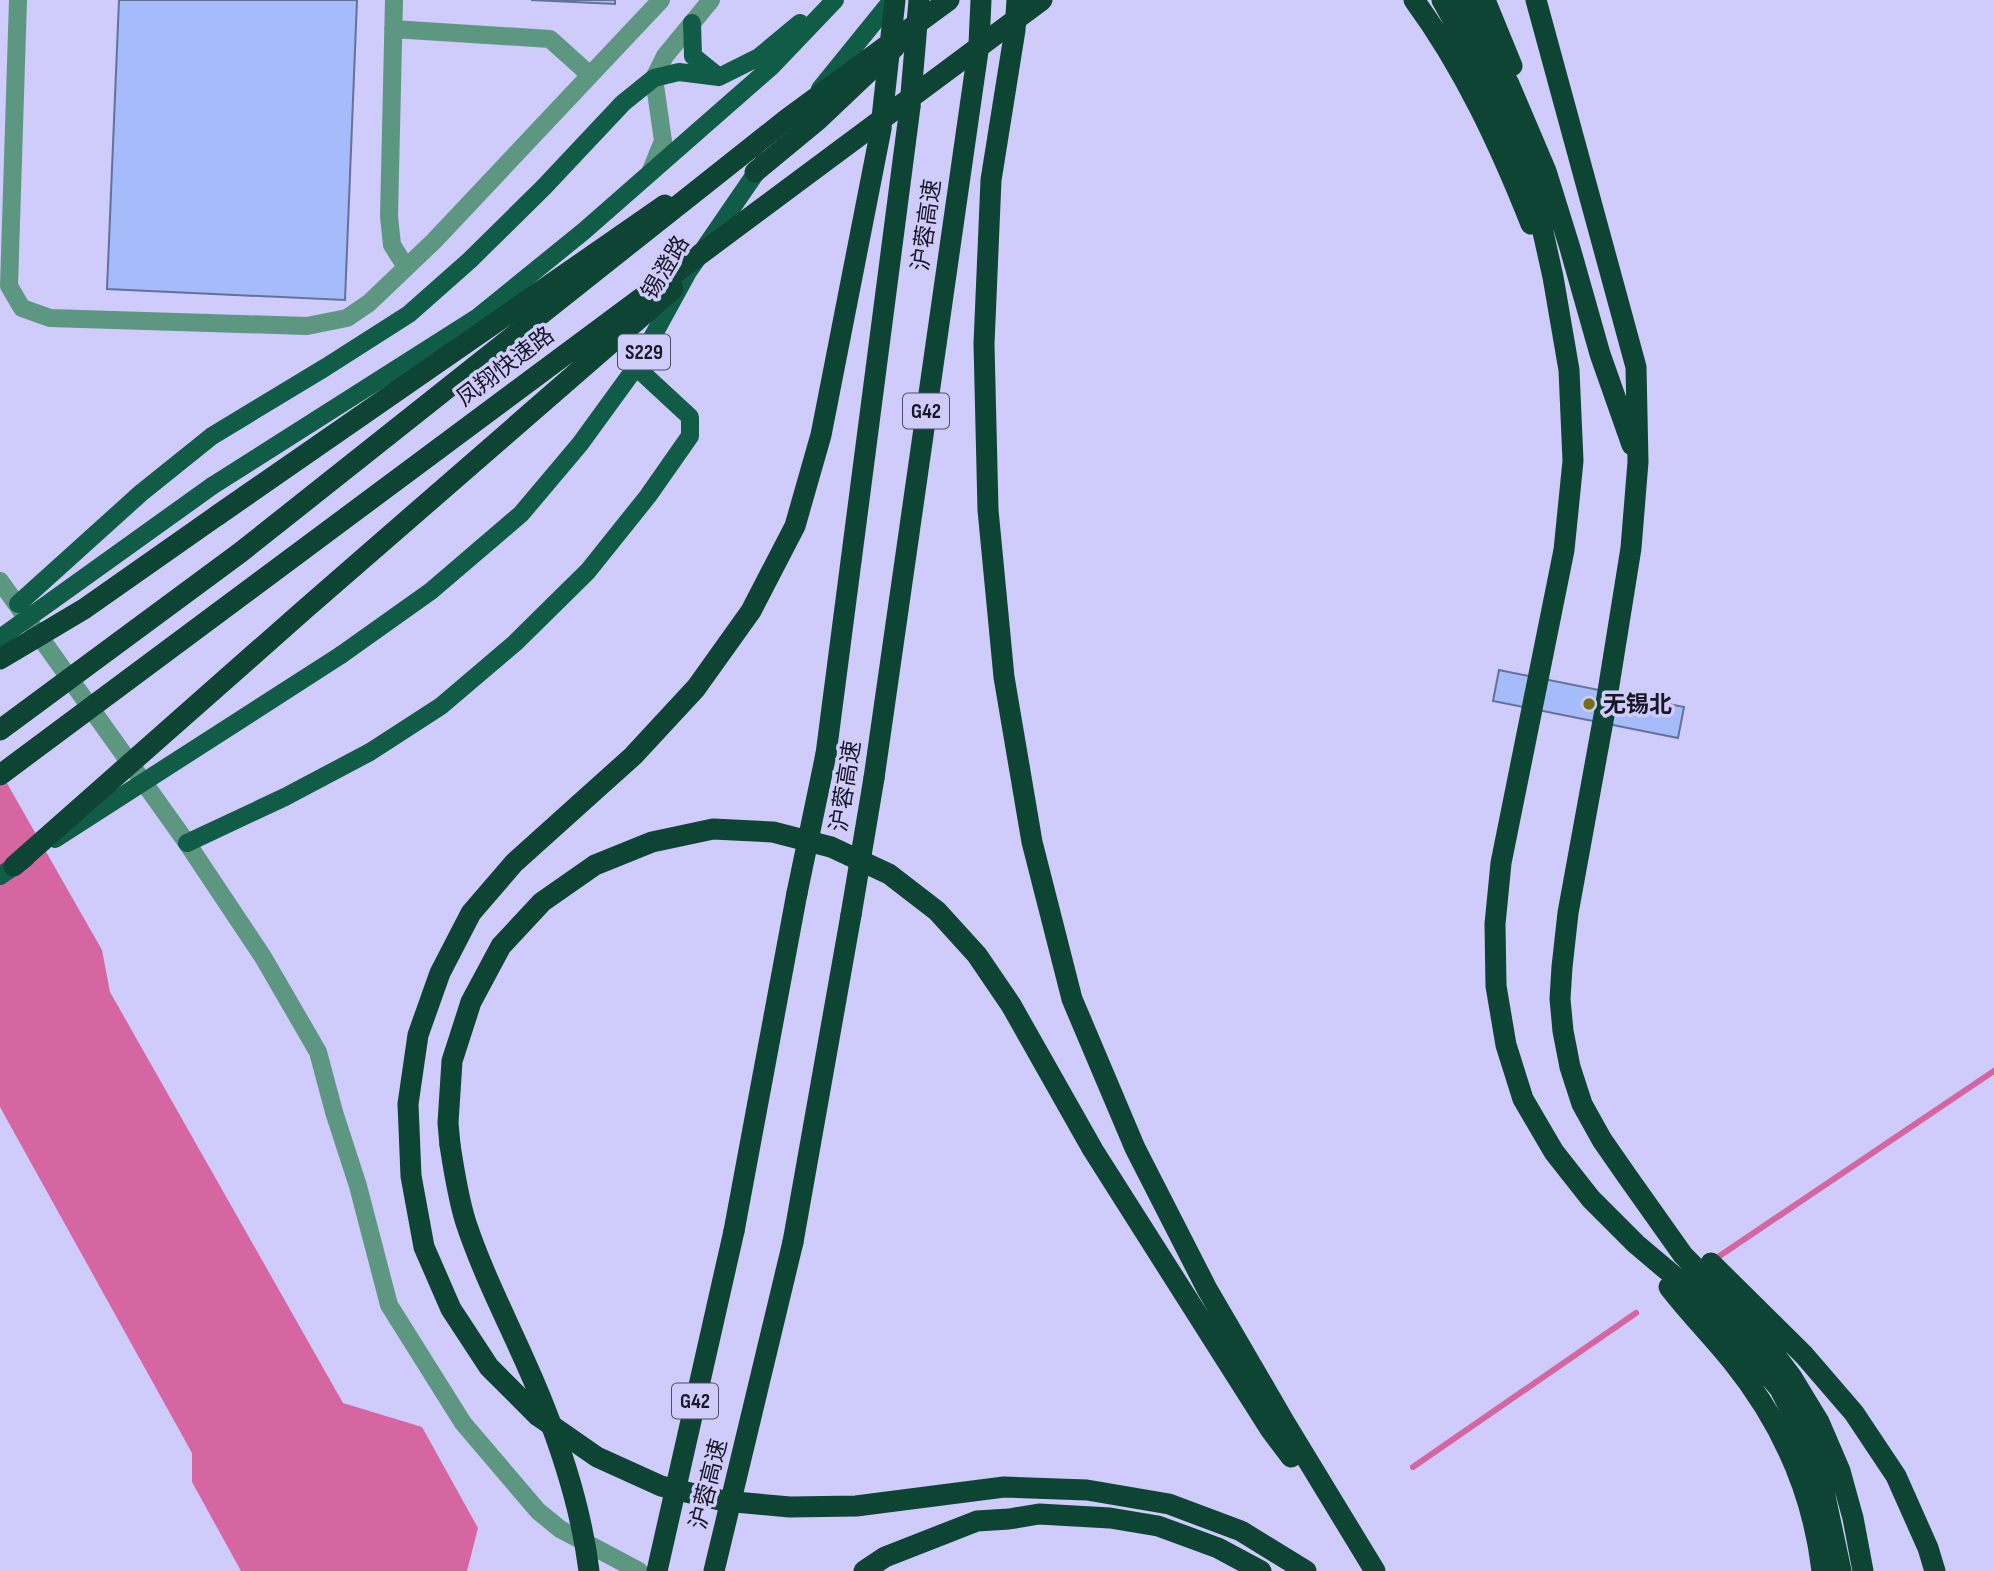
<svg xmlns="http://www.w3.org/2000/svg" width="1994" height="1571" font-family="'Sofia Sans Condensed','Noto Sans SC',sans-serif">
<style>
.water{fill:#d666a2}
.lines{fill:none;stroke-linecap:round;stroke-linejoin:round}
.stream{stroke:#d666a2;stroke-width:6}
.building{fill:#a5bbfa;stroke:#64729a;stroke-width:2}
.minor{stroke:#5d9782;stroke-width:18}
.major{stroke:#105c47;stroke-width:18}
.highway{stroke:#0e4434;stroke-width:21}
.major-bridge{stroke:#105c47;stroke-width:18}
.highway-bridge{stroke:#0e4434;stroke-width:21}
.poi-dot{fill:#737115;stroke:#cfcbfa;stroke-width:2.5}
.labels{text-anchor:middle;stroke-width:7;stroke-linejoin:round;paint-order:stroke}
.shield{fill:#cfcbfa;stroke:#4f4c66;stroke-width:2}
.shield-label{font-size:21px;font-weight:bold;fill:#181627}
.street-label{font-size:23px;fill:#181627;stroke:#cfcbfa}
.poi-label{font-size:23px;font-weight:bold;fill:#181627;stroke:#cfcbfa;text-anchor:start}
</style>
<rect width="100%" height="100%" fill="#cfcbfa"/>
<!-- water -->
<path class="water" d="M0,771l102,179 8,42 233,411 79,24 56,101 -11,43h-226l-49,-89v-29l-192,-346z"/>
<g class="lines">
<!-- stream -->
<path class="stream" d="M1718,1257l276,-186
M1413,1467l223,-154"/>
</g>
<!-- building -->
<path class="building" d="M119,0h238l-12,300 -238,-11z
M531,0h84v4z
M1499,670l185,37 -6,31 -185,-37z"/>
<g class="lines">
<!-- minor -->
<path class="minor" d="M18,0l-9,286 13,22 28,10 257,8 40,-8 22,-15 65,-62 227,-241
M394,0l-5,216 3,29 14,22
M393,29l157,10 40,36
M650,173l13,-32 -9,-63 11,-22 46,-56
M0,581l187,262 76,114 55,95 16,60 24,74 31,119 74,118 75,88 22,18 79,42"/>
<!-- major -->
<path class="major" d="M692,23l1,33 26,21 40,-20 41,-34
M820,89l72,-89
M212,486l266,-169 106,-86 187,-164 64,-67
M18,604l123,-111 71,-57 114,-69 83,-53 61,-54 74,-73 79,-84 31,-25 25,-6 40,5
M341,655l90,-64 90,-77 59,-70 56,-77 52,-95 76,-111
M187,843l98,-46 85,-45 71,-46 74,-63 73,-72 60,-75 42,-60v-19l-54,-50"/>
<!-- highway -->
<path class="highway" d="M1017,0l-2,30 -24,150 -7,164 4,166 16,167 28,165 40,157 63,149 72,141 78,134 90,148
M1414,0c50,68 86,146 117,224
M1442,0l52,92 37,86 22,99 16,93 4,91 -9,89 -63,313 -6,61 1,62 10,59 17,54 31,53 37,47 45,45 45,38 65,67 34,40 21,42 21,51 19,89
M1463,0l46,84 37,87 24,77 30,106 32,91
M1485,0l27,66
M1536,0l100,367 2,95 -7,86 -26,162 -37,203 -6,54 -2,32 3,32 7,36 12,37 20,36 25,36 56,79 73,75 35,46 28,46 21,49 13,47 10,53
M881,129l-60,306 -26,91 -44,85 -55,77 -63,68 -119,107 -43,50 -31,60 -22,62 -10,69 3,72 13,71 27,62 38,58 49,49 59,41 64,29 63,15 66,6 66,-1 148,-19 83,3 82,14 72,27 65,40
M755,172l63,-52 77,-73
M218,515l447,-310
M826,754l84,-647
M874,778l105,-734 2,-44
M450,1145l-2,-22 4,-62 19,-59 30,-56 41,-44 53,-37 57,-23 61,-13 60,3 58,15 58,27 48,37 40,44 34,50 82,145 177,279 21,28
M734,1231l63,-338
M793,1242l58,-327
M1711,1263l93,92 50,58 42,63 32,72 7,23
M1669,1287c20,26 43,49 63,74 50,62 81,132 90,210
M864,1571l21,-14 92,-36 32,-2 30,-5 71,4 48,8 60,22 43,23"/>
<!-- major-bridge -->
<path class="major-bridge" d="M0,638l212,-152
M55,839l286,-184
M0,876l26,-18"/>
<!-- highway-bridge -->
<path class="highway-bridge" d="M910,106l9,-106
M881,127l14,-127
M0,659l84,-50 134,-94
M0,730l241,-178 546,-433 162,-119
M0,775l1042,-775
M14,866l290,-256 369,-321
M797,893l29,-139
M851,915l23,-137
M450,1145c4,26 8,53 16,78 21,63 54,121 78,183 21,53 38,109 45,165
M657,1571l77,-340
M714,1571l79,-329"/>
</g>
<!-- markers -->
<circle class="poi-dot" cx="1589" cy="704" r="7"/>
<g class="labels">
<!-- shield labels -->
<g class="shield">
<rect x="618" y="334.5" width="52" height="35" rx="5"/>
<rect x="903" y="393.5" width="46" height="35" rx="5"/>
<rect x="672" y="1383.5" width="46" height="35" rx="5"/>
</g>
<g class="shield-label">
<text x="644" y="359">S229</text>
<text x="926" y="418">G42</text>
<text x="695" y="1408">G42</text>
</g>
<!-- street labels -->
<g class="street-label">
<text transform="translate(926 225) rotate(-82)" y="8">沪蓉高速</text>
<text transform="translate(665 267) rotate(-59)" y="8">锡澄路</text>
<text transform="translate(505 366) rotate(-37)" y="8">凤翔快速路</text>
<text transform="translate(845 786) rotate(-81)" y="8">沪蓉高速</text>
<text transform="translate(708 1484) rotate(-76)" y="8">沪蓉高速</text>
</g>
<!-- poi labels -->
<g class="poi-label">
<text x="1603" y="712">无锡北</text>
</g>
</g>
</svg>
